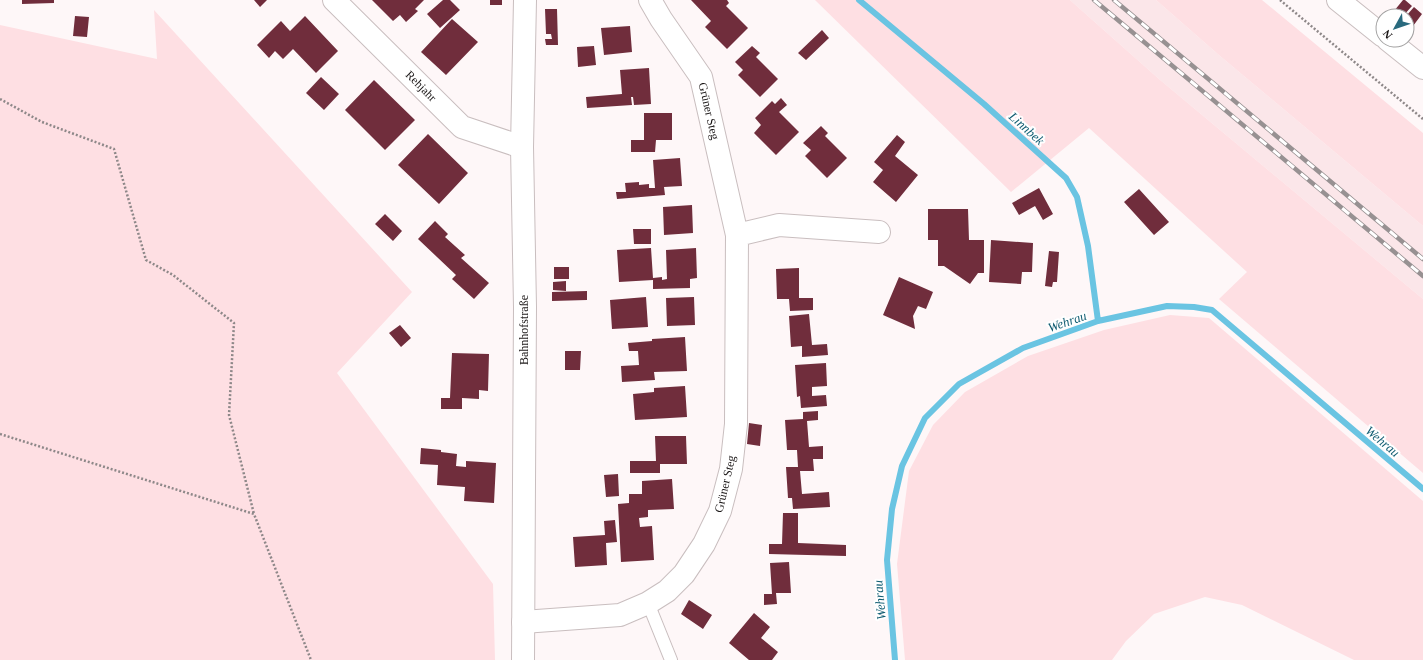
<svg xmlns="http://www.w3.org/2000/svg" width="1423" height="660" font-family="Georgia,serif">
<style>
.built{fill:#fbe6e9}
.green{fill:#fedfe3}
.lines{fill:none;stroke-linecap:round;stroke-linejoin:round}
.stream{stroke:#6ac4e2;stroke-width:6}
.building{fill:#702d3c}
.service-casing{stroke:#c9bebf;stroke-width:14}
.minor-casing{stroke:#c9bebf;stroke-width:24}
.secondary-casing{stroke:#c9bebf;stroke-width:24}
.path{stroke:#8e8889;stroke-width:2.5;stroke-dasharray:2 2;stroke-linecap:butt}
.service{stroke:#fff;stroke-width:12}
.minor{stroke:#fff;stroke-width:22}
.secondary{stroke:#fff;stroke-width:22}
.rail-casing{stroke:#979192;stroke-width:4.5}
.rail{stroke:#fff;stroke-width:3;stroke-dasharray:9;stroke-linecap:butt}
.labels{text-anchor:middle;stroke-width:4;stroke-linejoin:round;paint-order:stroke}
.street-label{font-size:12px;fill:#1a1616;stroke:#fff}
.water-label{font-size:13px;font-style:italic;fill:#125d72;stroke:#fff}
</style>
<rect width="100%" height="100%" fill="#fef7f8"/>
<!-- built -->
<path class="built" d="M1070,0h86l64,56 203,170v73l-264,-220z"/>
<!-- green -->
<path class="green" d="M815,0h255l89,79 264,220v174l-204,-174 28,-27 -158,-144 -78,64z
M1156,0h106l161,133v93l-203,-170z
M154,10l258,282 -75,81 156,211 2,76h-495v-635l157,34z
M1170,315l39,3 214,183v159h-69l-112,-55 -37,-8 -51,17 -28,27 -14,19h-207l-8,-96 12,-93 24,-46 32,-33 63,-36 76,-26z"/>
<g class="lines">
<!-- stream -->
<path class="stream" d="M859,0l125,104 82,74 11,19 11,49 10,75
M895,660l-8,-100 5,-51 10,-43 23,-48 34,-34 64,-36 75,-27 69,-15 27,1 18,3 211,179"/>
</g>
<!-- building -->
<path class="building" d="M22,0h32v3l-32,1z
M254,0h13l-7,7z
M372,0h52l-9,9 3,2 -12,11 -6,-7 -7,6z
M443,0h7l10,10 -20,18 -13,-14z
M490,0h12v5h-12z
M691,0h36l2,3 -3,3 22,22 -21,21 -22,-22 6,-6z
M1403,0h2l7,6 -9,10h-3l-6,-5z
M1414,7l8,7 -9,12 -6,-5v-6z
M545,9h12l1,36h-12l-1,-6h7l-1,-5h-5z
M75,16l14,1 -2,20 -14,-1z
M305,16l33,35 -22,22 -23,-24 -10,10 -8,-8 -6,7 -12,-13 24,-24 9,10z
M452,19l26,23 -32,33 -25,-23z
M630,26l2,26 -28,3 -3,-27z
M822,30l7,8 -23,22 -8,-7z
M594,46l2,19 -18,2 -1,-20z
M752,46l8,7 -4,4 22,22 -18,18 -22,-22 5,-5 -8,-8z
M649,68l2,36 -17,1 -1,-8h-2l1,8 -45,3 -1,-11 36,-3 -2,-24z
M321,77l18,17 -15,16 -18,-17z
M374,80l41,40 -30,30 -40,-40z
M781,98l6,7 -8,7 20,20 -23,23 -22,-22 7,-8 -6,-7 17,-17 3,3z
M644,113h28v27h-16l-1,12h-24v-12h13z
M821,126l7,7 -3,3 22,22 -20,20 -22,-22 6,-6 -8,-7z
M428,134l40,39 -29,31 -41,-39z
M897,135l8,7 -10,14 23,19 -22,27 -23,-20 10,-12 -9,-8z
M680,158l2,28 -18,1 1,8 -48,4 -1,-7h10l-1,-9 14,-1v3l10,-1v4h6l-2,-28z
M1039,188l14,26 -10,6 -8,-14 -16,9 -7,-12z
M1139,189l30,33 -15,13 -30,-33z
M692,205l1,28 -29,2 -1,-28z
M928,209h40l1,31h15v33h-6l-8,11 -26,-18h-6v-26h-10z
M385,214l17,17 -9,10 -18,-17z
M435,221l13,13 -3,3 20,18 -4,3 28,25 -15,16 -22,-20 4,-4 -38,-36z
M633,229h18v15h-17z
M991,240l42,3 -1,29h-10l-1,12 -32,-2z
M651,248l2,30 9,-1v3l5,-1 -1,-29 30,-2 1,30 -7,1v9l-37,1v-9l-34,2 -2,-32z
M1049,251l10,1 -2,30h-4l-1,5 -7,-1z
M554,267h15v12h-15z
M799,268v30h14v12l-23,1 -1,-12h-12l-1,-30z
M899,277l34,15 -7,17 -8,-3 -5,10 2,13 -32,-14z
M566,281v10l-13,-1v-8z
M587,291v9l-35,1v-9z
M646,297l2,30 -36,2 -2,-29z
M694,297l1,28 -28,1 -1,-28z
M809,314l3,31 15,-1 1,11 -26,2v-11l-11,1 -2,-31z
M400,325l11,13 -10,9 -12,-14z
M685,337l2,34 -33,1 1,8 -33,2 -1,-16 18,-1 -1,-14h-9l-1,-8 24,-2v-2z
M565,351h16l-1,19h-15z
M452,353l37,1 -1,37 -9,-1v9l-17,-1v11h-21v-11h9z
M826,363l1,23 -15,1v9l14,-1 1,11 -26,2 -1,-12 -3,1 -2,-32z
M685,386l2,31 -52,3 -2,-26 21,-2v-4z
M818,411v9l-11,1 2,26 14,-1v13h-10l1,12h-14l2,23 27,-2 1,15 -37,2 -1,-11h-4l-2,-31h12l-1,-17h-10l-2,-30 18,-1v-7z
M749,423l13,2 -2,21 -13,-2z
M655,436h31l1,28h-27v9h-30v-12h26z
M421,448l20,2v2l16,2 -1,12 10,1v-6l30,2 -2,40 -30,-2 1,-14 -28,-2 1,-20 -18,-1z
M618,474l1,22 -13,1 -2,-22z
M672,479l2,30 -26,1v7l-9,1 1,9 12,-1 2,34 -33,2 -3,-58 11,-1v-9h13v-13z
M783,513h15v30l48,2v11l-77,-2v-10h13z
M615,520l2,22 -11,1 1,22 -32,2 -2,-30 32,-2 -1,-14z
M789,562l2,31h-15l1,11 -13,1v-11h8l-2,-31z
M689,600l23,15 -9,14 -22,-15z
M754,613l16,14 -9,11 17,14 -6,8h-23l-20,-17z"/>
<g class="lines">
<defs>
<path id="service" d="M648,603l23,57"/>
<path id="minor" d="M334,0l128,127 60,20
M650,0l11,19 40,58 36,158
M1338,0l45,36
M1388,40l35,28
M523,622l97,-7 28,-12 19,-12 17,-17 20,-30 16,-33 11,-42 5,-45 1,-189 42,-10 100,7"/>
<path id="secondary" d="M523,660l2,-353 -3,-160 3,-147"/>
</defs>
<!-- service casing -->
<use href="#service" class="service-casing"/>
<!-- minor casing -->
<use href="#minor" class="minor-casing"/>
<!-- secondary casing -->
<use href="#secondary" class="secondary-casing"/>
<!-- path -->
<path class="path" d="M1280,0l143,119
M0,99l42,23 72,27 32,111 27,15 61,48 -5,92 25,99
M0,434l254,80 57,146"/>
<!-- service -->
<use href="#service" class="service"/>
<!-- minor -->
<use href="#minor" class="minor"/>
<!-- secondary -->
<use href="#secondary" class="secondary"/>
<defs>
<path id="rail" d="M1094,0l329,276
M1114,0l309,259"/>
</defs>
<!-- rail casing -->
<use href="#rail" class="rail-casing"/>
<!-- rail -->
<use href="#rail" class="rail"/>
</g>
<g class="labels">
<!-- street labels -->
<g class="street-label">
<text transform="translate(421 86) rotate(45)" y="4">Rehjahr</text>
<text transform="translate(709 111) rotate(77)" y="4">Grüner Steg</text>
<text transform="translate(524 330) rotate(-90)" y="4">Bahnhofstraße</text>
<text transform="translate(725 484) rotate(-77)" y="4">Grüner Steg</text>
</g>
<!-- water labels -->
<g class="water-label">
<text transform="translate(1027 128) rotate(42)" y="5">Linnbek</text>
<text transform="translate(1067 321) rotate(-19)" y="5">Wehrau</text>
<text transform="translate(1383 441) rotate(40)" y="5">Wehrau</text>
<text transform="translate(879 600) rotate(-95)" y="5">Wehrau</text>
</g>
</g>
<!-- north arrow -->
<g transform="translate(1395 28) rotate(230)"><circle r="19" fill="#ffffff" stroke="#a3a2a2"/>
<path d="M0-3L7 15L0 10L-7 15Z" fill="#296a7e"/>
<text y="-6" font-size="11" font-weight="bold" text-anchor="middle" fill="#1a1616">N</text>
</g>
</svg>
